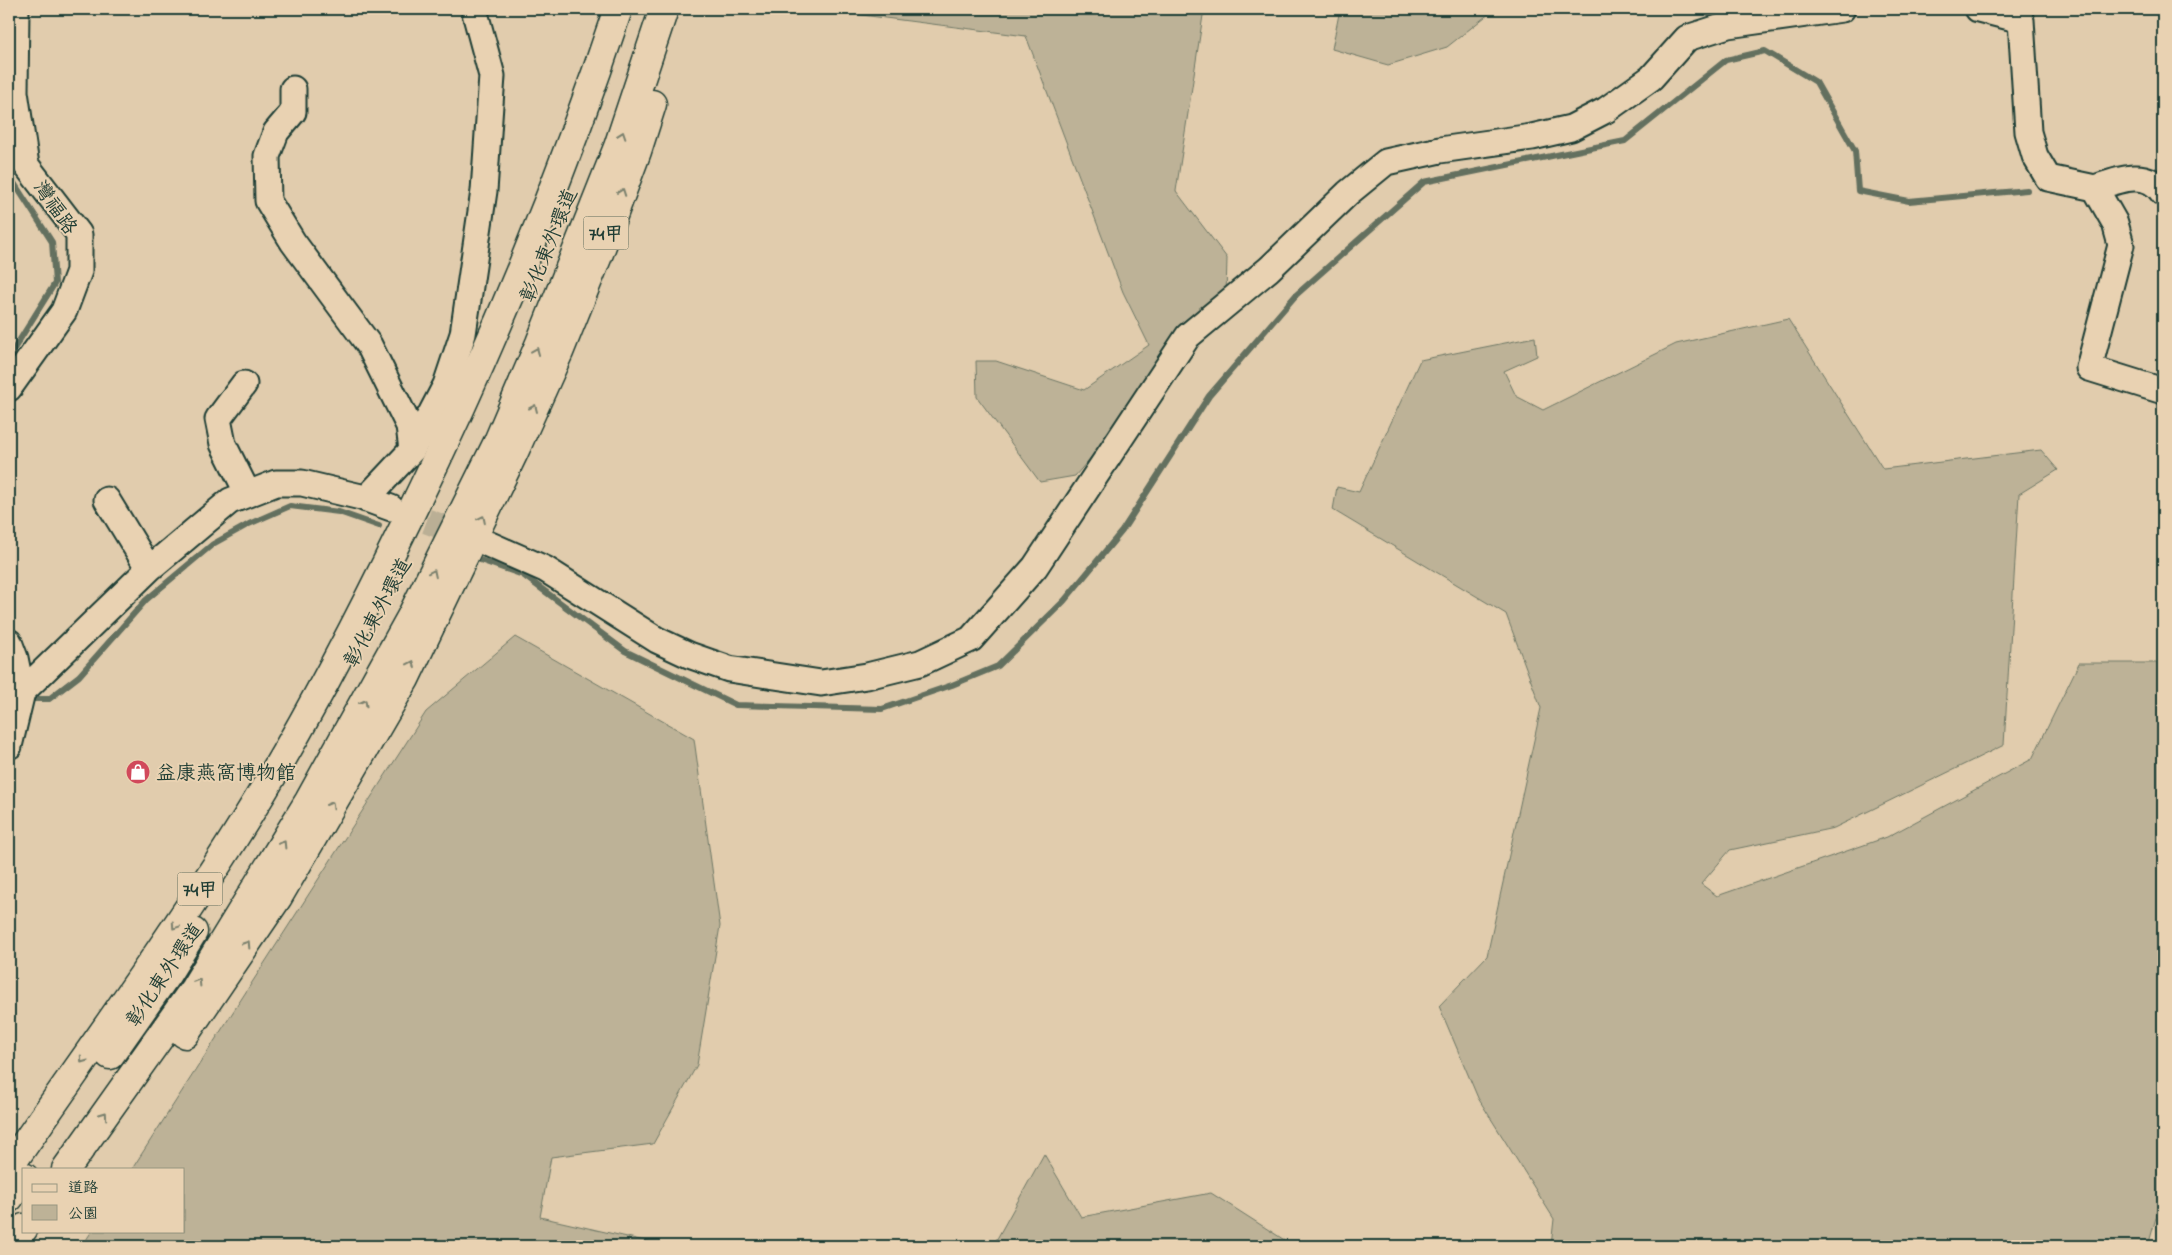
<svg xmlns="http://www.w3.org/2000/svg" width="2172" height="1255" font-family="'Indie Flower','LXGW WenKai TC',sans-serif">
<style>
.green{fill:#bdb297;stroke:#6e7866}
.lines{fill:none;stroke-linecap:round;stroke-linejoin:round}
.stream{stroke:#636f5f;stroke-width:6}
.minor-tunnel{stroke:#baaf95;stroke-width:25;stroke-dasharray:25 12;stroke-linecap:butt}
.minor-casing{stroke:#1f3d34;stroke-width:29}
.major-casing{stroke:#1f3d34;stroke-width:31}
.path{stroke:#1f3d34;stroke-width:3;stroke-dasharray:4 4;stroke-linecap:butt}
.minor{stroke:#e9d2b2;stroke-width:25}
.major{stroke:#e9d2b2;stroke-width:28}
.oneway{stroke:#7a806d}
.labels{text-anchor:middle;stroke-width:4;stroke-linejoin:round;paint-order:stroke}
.shield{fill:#e9d2b2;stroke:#5c6a5a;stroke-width:1}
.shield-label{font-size:19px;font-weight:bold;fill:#1f3d34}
.street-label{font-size:20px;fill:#1f3d34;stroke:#e9d2b2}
.poi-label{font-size:20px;fill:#1f3d34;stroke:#e9d2b2;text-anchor:start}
</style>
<rect width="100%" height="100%" fill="#e1ccad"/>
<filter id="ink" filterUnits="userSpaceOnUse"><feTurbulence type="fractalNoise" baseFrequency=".02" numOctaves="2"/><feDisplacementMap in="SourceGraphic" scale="10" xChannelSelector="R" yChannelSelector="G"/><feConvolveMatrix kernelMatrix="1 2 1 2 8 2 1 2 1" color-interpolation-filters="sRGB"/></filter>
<g filter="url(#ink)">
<!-- green -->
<path class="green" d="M842,9h362l-28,182 51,67 -1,38 -42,53 -109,127 -35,6 -63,-85 -1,-36h20l88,29 65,-45 -26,-53 -97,-256 -180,-23z
M1340,9h155l-48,38 -59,18 -56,-16z
M1788,319l95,150 158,-19 17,20 -39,24 -15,251 -170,83 -104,22 -29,34 16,12 170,-59 145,-78 47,-96h84v530l-15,53h-597l3,-27 -76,-121 -39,-92 48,-50 54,-248 -35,-94 -173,-104 4,-23 22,5 61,-132 115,-23 2,19 -33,15 12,25 27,14 133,-66z
M515,637l179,102 26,187 -23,139 -44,79 -102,13 -11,60 109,25 10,4h-577l10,-15h92v-62h-52l294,-457z
M1044,1154l37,63 130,-24 75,48 2,5h-295z"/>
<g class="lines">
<!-- stream -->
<path class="stream" d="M9,175l43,67 3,41 -46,74
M480,560l43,15 102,76 111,54 146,4 70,-24 46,-19 66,-65 58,-70 87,-135 87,-101 128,-113 201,-41 101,-81 39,-9 51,31 39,69 3,40 51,10 118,-11
M27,699h22l30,-23 67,-76 67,-56 36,-20 41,-18 49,6 40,14"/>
<!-- minor-tunnel -->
<path class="minor-tunnel" d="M392,508l80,30"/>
<defs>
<path id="minor" d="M1978,9l43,11 7,112 7,24 13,22 47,10 20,35 6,22 -32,123 74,23
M293,89v23l-17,20 -9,24 1,45 25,41 76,103 40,81 3,24 -46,49
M2095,188c23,-8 52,-20 68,5
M244,384l-26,35 5,25 25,50
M9,388l55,-77 15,-40v-37l-53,-69 -11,-73 1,-83
M412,450l34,-65 17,-51 21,-143 8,-115 -18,-67
M107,500l42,69
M488,544l57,25 112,71 32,15 40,14 92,14 46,-7 53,-13 51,-24 64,-72 153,-231 81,-67 79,-76 38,-31 54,-12 92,-13 39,-9 35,-18 45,-32 36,-40 41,-13 114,-16
M9,642l6,16 7,34 -13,54
M22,692l127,-123 81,-68 46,-18h26l59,14 30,11"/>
<path id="major" d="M185,1034l93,-137 127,-218 109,-227 45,-100 40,-99 38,-102 15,-47
M110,1055l57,-81 26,-42
M9,1167c76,-110 156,-219 227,-332 63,-99 117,-203 168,-308 83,-168 155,-340 214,-518
M66,1169l128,-180 115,-188 102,-184 86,-173 43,-101 78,-196 46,-138
M9,1198l15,-21
M10,1246l14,-18"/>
</defs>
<!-- minor casing -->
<use href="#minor" class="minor-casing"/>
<!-- major casing -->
<use href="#major" class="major-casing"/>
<!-- path -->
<path class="path" d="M9,262v6"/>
<!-- minor -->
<use href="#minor" class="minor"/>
<!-- major -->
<use href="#major" class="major"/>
</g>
<!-- one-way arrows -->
<defs><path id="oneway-chevron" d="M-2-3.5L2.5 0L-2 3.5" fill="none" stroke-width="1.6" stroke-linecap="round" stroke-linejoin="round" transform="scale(1.25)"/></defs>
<g class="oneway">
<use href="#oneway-chevron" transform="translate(622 135) rotate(-71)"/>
<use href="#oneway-chevron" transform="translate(622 192) rotate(-70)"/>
<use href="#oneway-chevron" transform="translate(536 351) rotate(-67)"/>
<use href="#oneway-chevron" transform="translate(534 408) rotate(-66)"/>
<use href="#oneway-chevron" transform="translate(482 519) rotate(-64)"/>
<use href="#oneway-chevron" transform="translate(433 573) rotate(-64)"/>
<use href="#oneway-chevron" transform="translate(412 664) rotate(-65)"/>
<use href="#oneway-chevron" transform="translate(364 703) rotate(-61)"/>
<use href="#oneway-chevron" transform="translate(331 805) rotate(-60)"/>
<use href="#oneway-chevron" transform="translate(283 844) rotate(-58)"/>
<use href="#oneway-chevron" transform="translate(175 926) rotate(124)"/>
<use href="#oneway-chevron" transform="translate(247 944) rotate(-57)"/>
<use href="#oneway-chevron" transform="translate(198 982) rotate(-58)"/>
<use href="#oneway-chevron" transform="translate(83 1060) rotate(125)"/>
<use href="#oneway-chevron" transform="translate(104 1115) rotate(-55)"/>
</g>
</g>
<!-- icons -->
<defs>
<symbol id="shop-disc" viewBox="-11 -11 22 22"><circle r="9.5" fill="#d1495b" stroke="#e9d2b2"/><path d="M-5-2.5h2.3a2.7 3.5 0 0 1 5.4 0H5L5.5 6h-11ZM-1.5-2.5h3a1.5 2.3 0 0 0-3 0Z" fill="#fff"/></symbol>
</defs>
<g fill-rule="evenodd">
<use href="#shop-disc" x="124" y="758" width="28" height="28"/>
</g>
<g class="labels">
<!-- shield labels -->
<g class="shield">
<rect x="583.5" y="216.5" width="45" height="33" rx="4"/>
<rect x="177.5" y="872.5" width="45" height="33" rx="4"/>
</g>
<g class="shield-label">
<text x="606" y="240">74甲</text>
<text x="200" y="896">74甲</text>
</g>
<!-- street labels -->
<g class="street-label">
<text transform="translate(56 207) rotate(55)" y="7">灣福路</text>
<text transform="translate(548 245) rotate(-68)" y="7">彰化東外環道</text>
<text transform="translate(377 612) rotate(-62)" y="7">彰化東外環道</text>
<text transform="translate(164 974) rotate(-56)" y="7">彰化東外環道</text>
</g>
<!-- poi labels -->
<g class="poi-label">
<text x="156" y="779">益康燕窩博物館</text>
</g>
</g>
<!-- margin -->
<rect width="2172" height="1255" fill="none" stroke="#e9d2b2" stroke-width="30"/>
<rect x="15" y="15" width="2142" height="1225" fill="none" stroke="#1f3d34" stroke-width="2" filter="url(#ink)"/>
<!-- legend -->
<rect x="22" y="1168" width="162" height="65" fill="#e9d2b2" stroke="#989680"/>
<rect x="32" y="1184" width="25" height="8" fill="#e9d2b2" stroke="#989680"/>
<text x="68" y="1192" font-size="15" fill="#1f3d34">道路</text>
<rect x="32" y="1205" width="25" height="15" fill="#bdb297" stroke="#989680"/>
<text x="68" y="1218" font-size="15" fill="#1f3d34">公園</text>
</svg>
